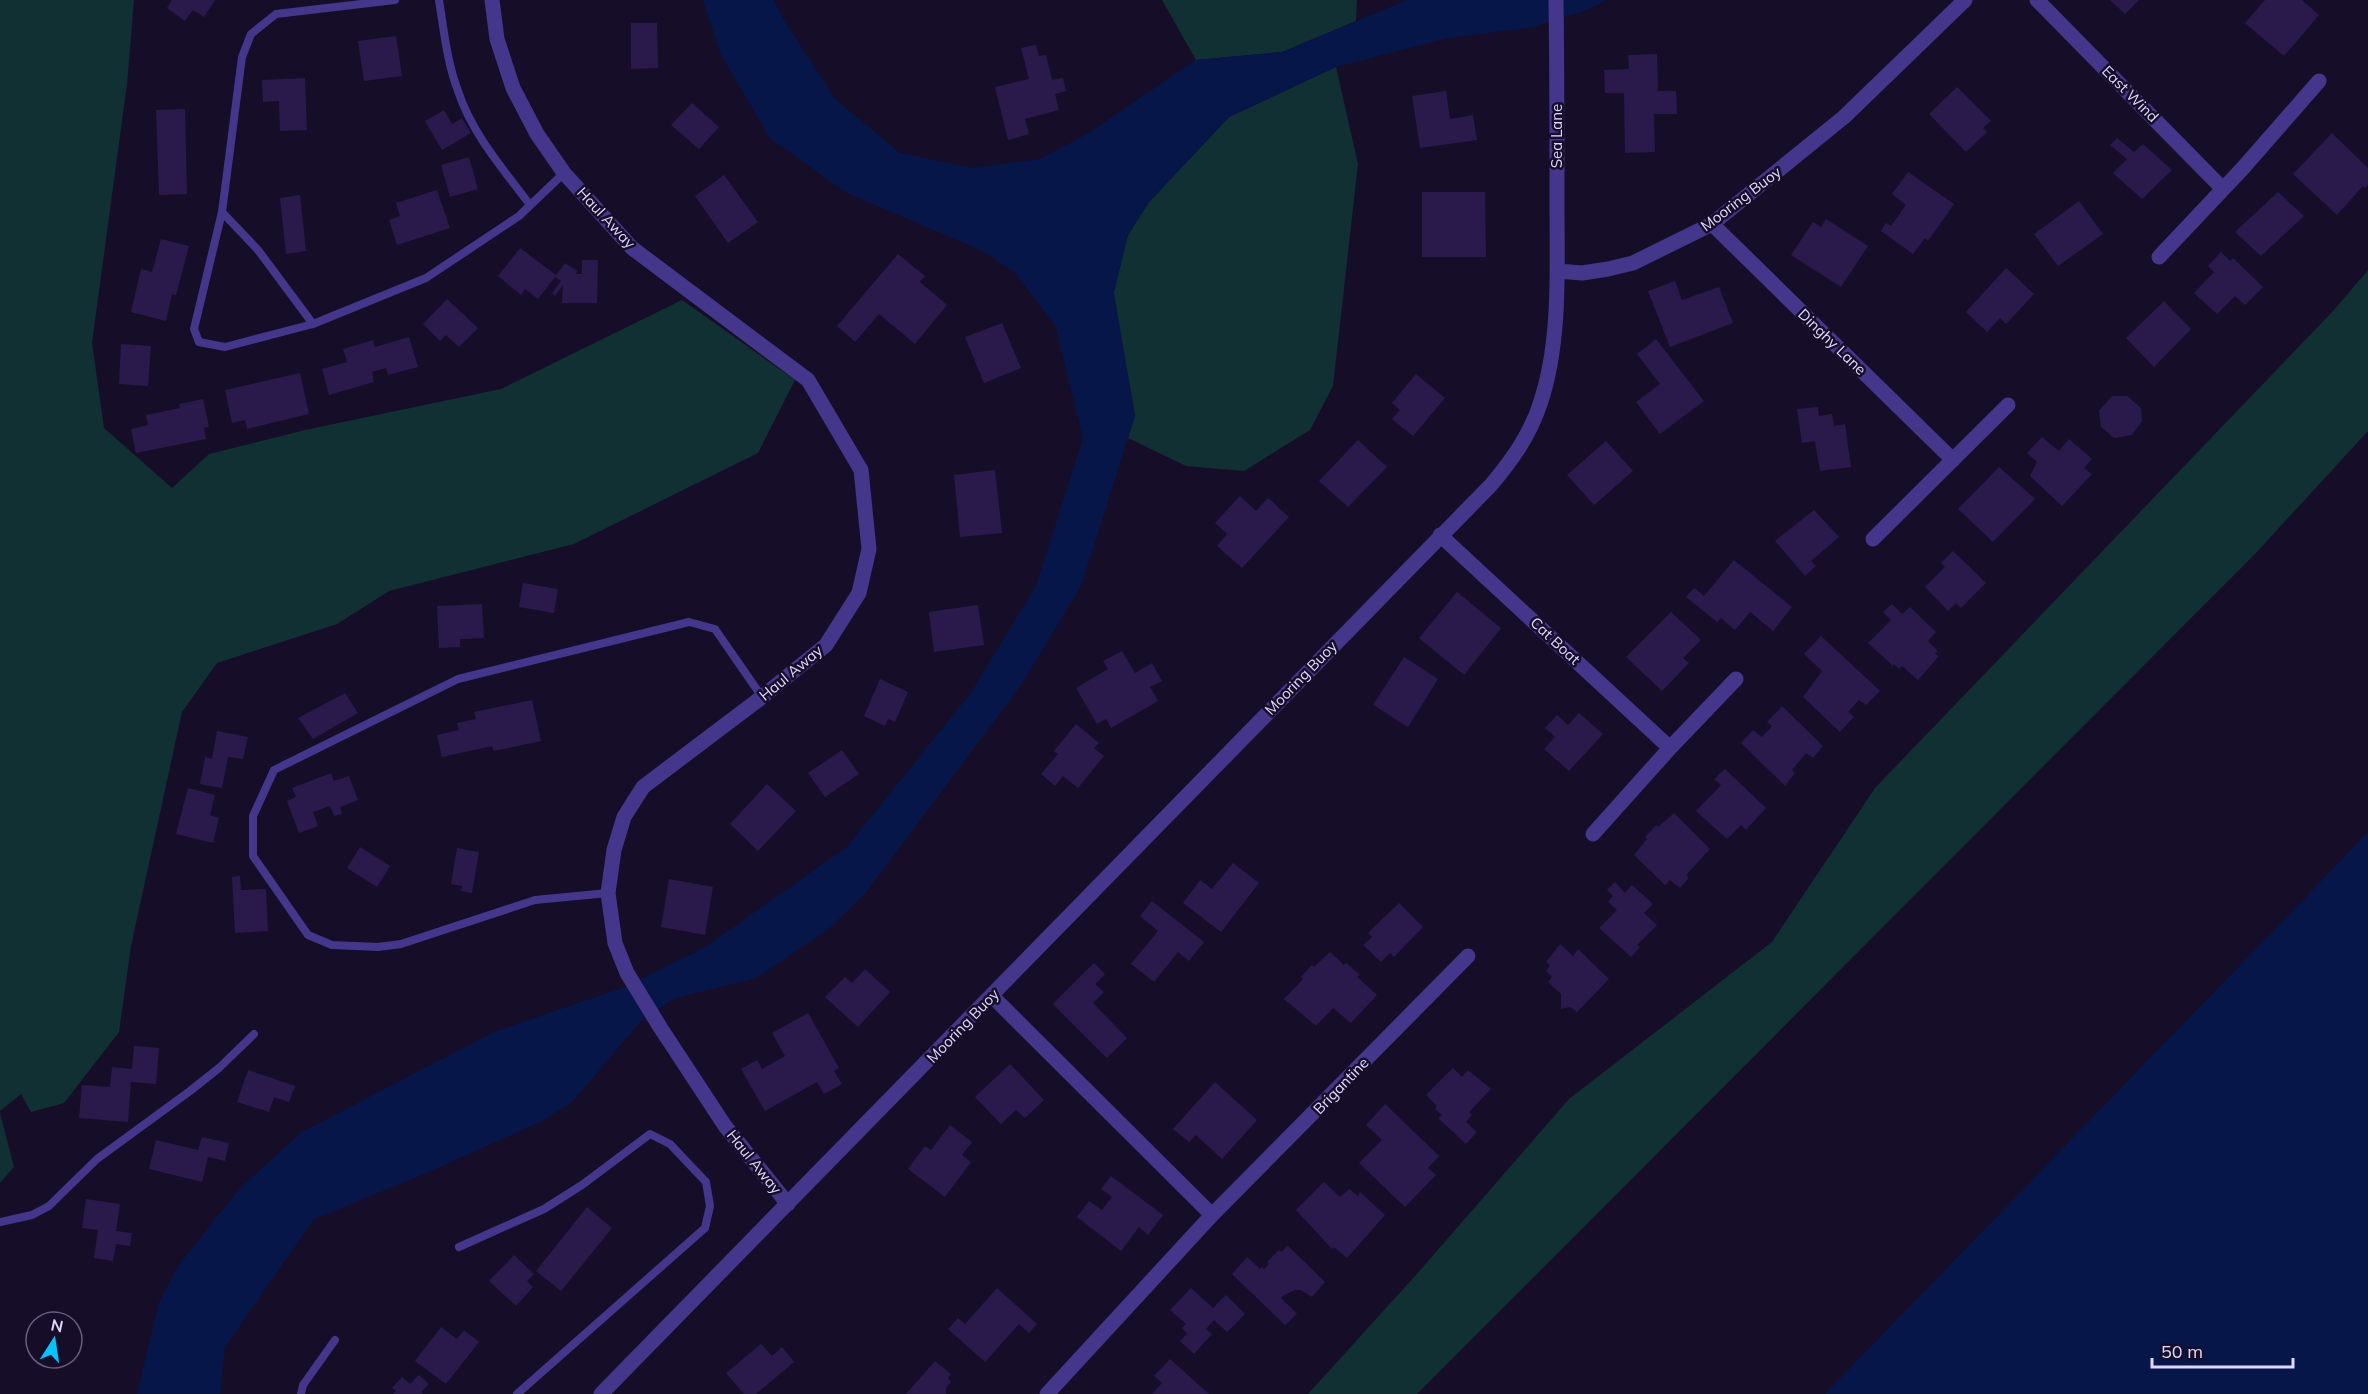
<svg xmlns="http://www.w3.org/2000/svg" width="2368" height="1394" font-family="Mulish,sans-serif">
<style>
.green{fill:#113033}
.water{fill:#061649}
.building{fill:#2a194b}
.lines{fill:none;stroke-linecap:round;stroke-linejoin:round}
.lane{stroke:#44368b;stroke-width:8}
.street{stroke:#44368b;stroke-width:15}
.labels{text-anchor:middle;stroke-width:5;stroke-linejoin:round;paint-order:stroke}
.street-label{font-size:15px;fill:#e0d6ff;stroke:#160e29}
</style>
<rect width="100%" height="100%" fill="#160e29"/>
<!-- green -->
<path class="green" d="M0,0h134l-7,84 -35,259 12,85 68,60 37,-34 96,-24 196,-41 181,-89 113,80 -37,73 -184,91 -185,47 -52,33 -120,39 -35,49 -51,234 -12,86 -55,71 -33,9 -10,-18 -21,17z
M1162,0h195l-1,21 -74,31 -86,8z
M1336,67l22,97 -25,222 -23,44 -66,41 -58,-5 -58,-28 7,-22 -22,-123 15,-58 21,-33 80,-85z
M2368,270v161l-113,123 -838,840h-109l108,-119 153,-176 203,-157 103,-154 459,-478z
M0,1113l14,54 -14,16z"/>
<!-- water -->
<path class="water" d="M703,0h71l8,17 53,82 65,54 72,15 68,-9 47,-25 109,-74 86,-8 125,-52h199l-14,8 -59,19 -89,12 -108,28 -107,50 -80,85 -21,33 -14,58 21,123 -54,170 -60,99 -157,210 -38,36 -70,47 -81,20 -34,23 -69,81 -30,19 -120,54 -108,44 -89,128 -5,47h-83l22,-92 19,-36 62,-78 62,-56 192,-100 131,-45 79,-39 143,-101 123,-153 66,-108 47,-148 -28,-113 -41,-53 -31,-21 -136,-58 -77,-55 -49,-83z
M2368,832v562h-543l481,-497z"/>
<!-- building -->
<path class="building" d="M172,0h43l-11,17 -11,-7 -8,11 -18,-13z
M2110,0h29l-14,14z
M2265,0h37l17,15 -35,41 -39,-33z
M631,23h26l1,45 -27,1z
M396,36l6,40 -38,5 -6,-40z
M1036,45l3,11 7,-1 6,25 11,-2 3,13 -11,3 4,16 -34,9 4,15 -21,6 -13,-53 34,-8 -8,-31z
M1657,54l1,37h18l1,23h-23l1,38 -30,1 -1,-60h-19l-1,-23 25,-1 -1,-14z
M305,78l2,52 -27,1 -1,-30 -16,1 -1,-22z
M1957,87l34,34 -8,7 4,4 -21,20 -37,-38z
M1446,91l4,28 23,-4 4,25 -57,8 -8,-52z
M692,103l27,24 -20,22 -28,-24z
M185,109l2,85 -28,1 -3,-85z
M444,110l8,14 10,-6 9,15 -29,17 -17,-29z
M2332,133l36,35v17l-3,3 -2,-2 -26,29 -44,-41z
M2117,138l17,14 9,-8 29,26 -30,29 -29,-26 14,-14 -17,-14z
M469,157l9,32 -28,8 -9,-32z
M1908,172l46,32 -26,37 -3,-3 -12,16 -32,-23 5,-8 5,3 15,-21 -14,-11z
M724,175l34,47 -30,21 -33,-47z
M437,190l13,38 -53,17 -8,-25 11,-4 -4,-13z
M1422,192h63l1,65h-64z
M2278,192l26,24 -43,40 -26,-24z
M300,195l6,56 -20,3 -6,-56z
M2079,201l24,33 -45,32 -24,-32z
M1826,219l42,27 -27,41 -50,-32 22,-33 8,5z
M161,239l28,7 -13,49 -4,-1 -6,27 -35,-9 10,-43 11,3z
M520,248l36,27 9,-12 12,8 -1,3h6v-14h16l-1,43h-35l1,-18 -8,11 -3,-3 9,-12 -6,-4 -17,22 -13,-10 -4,6 -23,-19z
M2221,252l9,9 3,-3 30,29 -18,18 -10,-9 -18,18 -23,-21 20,-21 -6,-6z
M898,254l27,22 -5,6 27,23 -32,39 -36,-30 -24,28 -18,-16z
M2006,268l28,26 -28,30 -6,-6 -13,14 -21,-20z
M1675,281l7,19 37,-13 14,36 -63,24 -22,-56z
M447,299l31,29 -19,19 -13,-12 -6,6 -17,-17z
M2164,301l27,28 -37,38 -28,-29z
M1002,323l19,45 -37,15 -19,-46z
M409,337l9,30 -30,8 -2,-7 -14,4 2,10 -45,13 -7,-26 25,-7 -4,-13 30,-9 2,7z
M1656,339l48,62 -44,33 -24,-32 24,-18 -23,-30z
M121,344l30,2 -3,40 -29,-2z
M300,373l9,41 -62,15 -2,-9 -13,3 -7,-33z
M1416,374l29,24 -32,38 -21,-17 8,-9 -8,-7z
M2112,396h15l14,12 1,13 -10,14 -18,3 -13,-11 -2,-16z
M203,399l6,28 -5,1 2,11 -70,14 -5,-24 17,-4 -2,-10 34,-7 -1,-4z
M1818,407l1,9 13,-2 2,12 11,-2 6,43 -31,4 -5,-30 -13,2 -5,-34z
M2042,437l17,14 10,-12 23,20 -8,9 8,6 -30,32 -32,-30 7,-14 -10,-9z
M1358,440l29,27 -39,40 -29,-26z
M1606,441l27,30 -39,34 -27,-30z
M1999,467l36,32 -42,43 -35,-33z
M995,470l7,63 -42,4 -6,-62z
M1240,496l16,15 12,-13 21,19 -47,51 -25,-22 10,-12 -12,-11z
M1814,510l25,27 -28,24 5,5 -11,10 -30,-35z
M1953,551l33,32 -25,25 -5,-5 -8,8 -23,-24 20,-20 -4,-4z
M1734,560l58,47 -19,24 -23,-19 -15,18 -14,-12 -4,4 -31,-25 8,-9 10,8z
M523,583l35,6 -4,24 -35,-6z
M1457,592l44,36 -37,47 -45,-37z
M482,604l2,34 -24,1v8l-21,1 -2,-42z
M1892,604l10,10 8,-7 26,25 -8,9 10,10 -3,3 4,2 -21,24 -16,-14 -3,3 -5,-5 -1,2 -25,-23 23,-23 -8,-8z
M978,605l6,40 -50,7 -5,-40z
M1671,612l30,28 -18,18 6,5 -27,28 -36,-34z
M1821,636l59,55 -14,14 -7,-5 -11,12 6,5 -14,15 -37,-35 19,-26 -18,-17z
M1122,651l13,22 17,-10 10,18 -12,6 8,14 -47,27 -5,-9 -9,5 -21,-36 32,-19 -5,-8z
M1404,657l34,22 -30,48 -35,-22z
M880,679l28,13 -13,30 -7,-3 -3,7 -21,-10z
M345,693l13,20 -45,26 -15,-21z
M532,700l9,41 -47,10 -2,-5 -50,11 -5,-22 22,-5 -2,-7 19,-4 -2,-7z
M1782,706l41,40 -10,12 -7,-5 -14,17 3,3 -10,13 -44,-43 12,-13 9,7 10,-11 -5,-4z
M1579,713l24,21 -34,37 -25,-22 11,-12 -10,-9 12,-13 11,10z
M1076,724l23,19 -5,5 10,8 -26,32 -15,-12 -8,10 -14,-12 17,-20 -4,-3z
M217,731l31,6 -5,22 -15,-2 -6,31 -22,-4 5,-27 7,2z
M842,750l17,24 -34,23 -17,-24z
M1725,769l41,39 -20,22 -5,-5 -14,14 -31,-28 25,-26 -7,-6z
M331,773l3,8 15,-5 9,24 -18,7 2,7 -8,2 -4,-10 -17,6 5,14 -19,7 -12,-32 9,-4 -4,-9z
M767,784l29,27 -38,40 -28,-27z
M188,788l27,7 -5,20 9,3 -6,25 -37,-9z
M1674,813l36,36 -23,25 1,5 -8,9 -10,-8 -5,5 -31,-30 13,-16 -2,-2 11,-12 2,2z
M360,847l30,19 -13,21 -30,-19z
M457,848l22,4 -7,41 -11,-2 1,-5 -11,-2z
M1233,863l26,20 -38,49 -38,-29 17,-23 12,9z
M240,876l1,14 25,-1 2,42 -33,2 -3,-56z
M669,879l44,8 -8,48 -44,-8z
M1615,882l10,11 7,-8 21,19 -9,9 13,12 -20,20 3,2 -9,10 -32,-29 18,-18 -9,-8 5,-6 -6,-6z
M1152,901l52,41 -15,19 -11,-9 -24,30 -23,-18 27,-33 -18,-15z
M1399,903l24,24 -29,30 -4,-4 -9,9 -18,-17 9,-8 -4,-4z
M1560,944l13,12 5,-7 31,30 -32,33 -7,-5 -9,2v-15l-13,-12 4,-5 -6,-6 4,-6 -4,-3z
M1330,952l14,13 2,-2 14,12 -3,2 20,18 -26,28 -18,-15 -17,18 -32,-27 19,-20 -2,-2 11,-12 2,2z
M1094,963l11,11 -10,10 9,8 -11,11 34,35 -20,20 -54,-54z
M865,969l25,23 -32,35 -33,-30 20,-20 7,6z
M808,1013l31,55 -5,3 8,13 -18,10 -7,-12 -52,29 -24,-42 16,-9 5,9 23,-13 -13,-23z
M134,1046l25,2 -3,36 -25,-2 -3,40 -49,-4 3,-33 28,2 2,-20 20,2z
M1010,1064l34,36 -19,18 -9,-8 -15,14 -26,-27z
M1453,1068l9,9 6,-7 23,19 -22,23 3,3 -6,7 11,10 -11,12 -28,-26 4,-3 -7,-6 2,-3 -11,-11z
M248,1070l47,16 -6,16 -15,-5 -5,15 -32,-10z
M1215,1082l42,38 -35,39 -26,-24 -7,7 -16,-13z
M1385,1104l54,52 -11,12 8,7 -31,32 -46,-44 23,-23 -16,-15z
M950,1125l22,17 -10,13 9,7 -26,35 -37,-28 17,-23 6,4z
M202,1137l27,6 -4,18 -17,-4 -6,25 -53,-13 7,-29 42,10z
M1111,1176l52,39 -15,20 -9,-8 -18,24 -44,-34 12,-16 13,9 10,-13 -11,-8z
M1324,1182l16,15 9,-8 9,7 2,-4 25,23 -38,43 -13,-11 -2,2 -36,-39z
M86,1199l34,5 -4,27 16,2 -2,13 -14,-2 -3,17 -19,-3 4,-28 -16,-2z
M587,1207l25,21 -51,63 -25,-20z
M1287,1245l38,37 -13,15 -11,-7h-6l-11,5 -3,3 16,16 -12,11 -53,-51 15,-17 13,12 2,-2 2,2 5,-5 -2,-2 12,-12 3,2z
M514,1255l20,19 -7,7 6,6 -17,19 -27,-25z
M997,1288l40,36 -8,9 -10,-9 -34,38 -37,-33 10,-11 7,6z
M1191,1288l22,20 13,-13 19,19 -18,18 -13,-12 -8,9 6,5 -18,20 -14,-13 7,-7 -5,-6 4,-4 -16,-14z
M441,1327l16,12 7,-9 15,12 -33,42 -31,-23z
M761,1344l11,12 10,-9 12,15 -38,32h-12l-18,-21z
M1170,1359l39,35h-57l10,-11 -8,-7z
M935,1361l16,13 -3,4 3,4 -5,6v6h-40z
M419,1375l10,9 -8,8 2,2h-30l3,-3 -4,-3 10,-11 8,7z"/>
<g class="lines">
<!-- lane -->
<path class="lane" d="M395,0l-119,14 -25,20 -9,23 -20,155 -28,117 5,13 26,5 88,-23 113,-46 93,-62 45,-43
M439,0c5,31 8,62 19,91 14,43 46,79 72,114
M222,212l36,38 55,74
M608,893l-73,7 -134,44 -23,3 -46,-2 -24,-10 -55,-79v-40l21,-46 184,-91 231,-57 26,7 47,68
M0,1222l32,-7 17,-9 48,-47 93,-68 29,-23 35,-34
M459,1247l85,-38 38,-24 68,-51 20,10 36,38 4,24 -5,22 -188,166
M301,1394l2,-9 32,-45"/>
<!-- street -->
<path class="street" d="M492,0l5,39 16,49 24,46 27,39 68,75 176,132 53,90 8,79 -10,44 -33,52 -64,52 -119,90 -19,30 -10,33 -6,43 7,50 12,30 33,54 65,99 63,78
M2037,0l186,189
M1712,224l241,236
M2159,257l84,-89 76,-87
M1558,271l24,2 26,-4 25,-6 79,-39 132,-107 121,-117
M1440,535l230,213
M1873,539l135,-134
M1593,834l77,-86 66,-69
M992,996l220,219
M601,1394l890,-909c21,-25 39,-50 49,-81 21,-61 17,-136 17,-199 0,-68 0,-137 -1,-205
M1047,1394l165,-179 256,-259"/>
</g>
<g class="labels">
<!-- street labels -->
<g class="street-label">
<text transform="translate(2130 94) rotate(45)" y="5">East Wind</text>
<text transform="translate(1557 136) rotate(-90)" y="5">Sea Lane</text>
<text transform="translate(1741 199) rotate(-37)" y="5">Mooring Buoy</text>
<text transform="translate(606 218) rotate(47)" y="5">Haul Away</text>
<text transform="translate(1832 342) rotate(44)" y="5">Dinghy Lane</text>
<text transform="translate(1555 641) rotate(43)" y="5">Cat Boat</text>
<text transform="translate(791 673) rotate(-40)" y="5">Haul Away</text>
<text transform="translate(1301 678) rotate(-46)" y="5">Mooring Buoy</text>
<text transform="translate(963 1026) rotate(-46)" y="5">Mooring Buoy</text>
<text transform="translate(1341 1086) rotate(-46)" y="5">Brigantine</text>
<text transform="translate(754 1162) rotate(51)" y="5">Haul Away</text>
</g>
</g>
<!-- north arrow -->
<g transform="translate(54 1340) rotate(12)"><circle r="28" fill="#160e29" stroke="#675e7f" stroke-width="1.5"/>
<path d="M0-4.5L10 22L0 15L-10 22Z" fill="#02c4ff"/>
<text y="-9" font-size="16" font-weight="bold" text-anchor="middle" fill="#e0d6ff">N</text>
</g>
<!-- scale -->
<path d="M2152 1358v9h141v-9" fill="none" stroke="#e0d6ff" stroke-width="3"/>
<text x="2161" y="1358" font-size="18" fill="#e0d6ff" stroke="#160e29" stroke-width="4.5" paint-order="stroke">50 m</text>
</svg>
